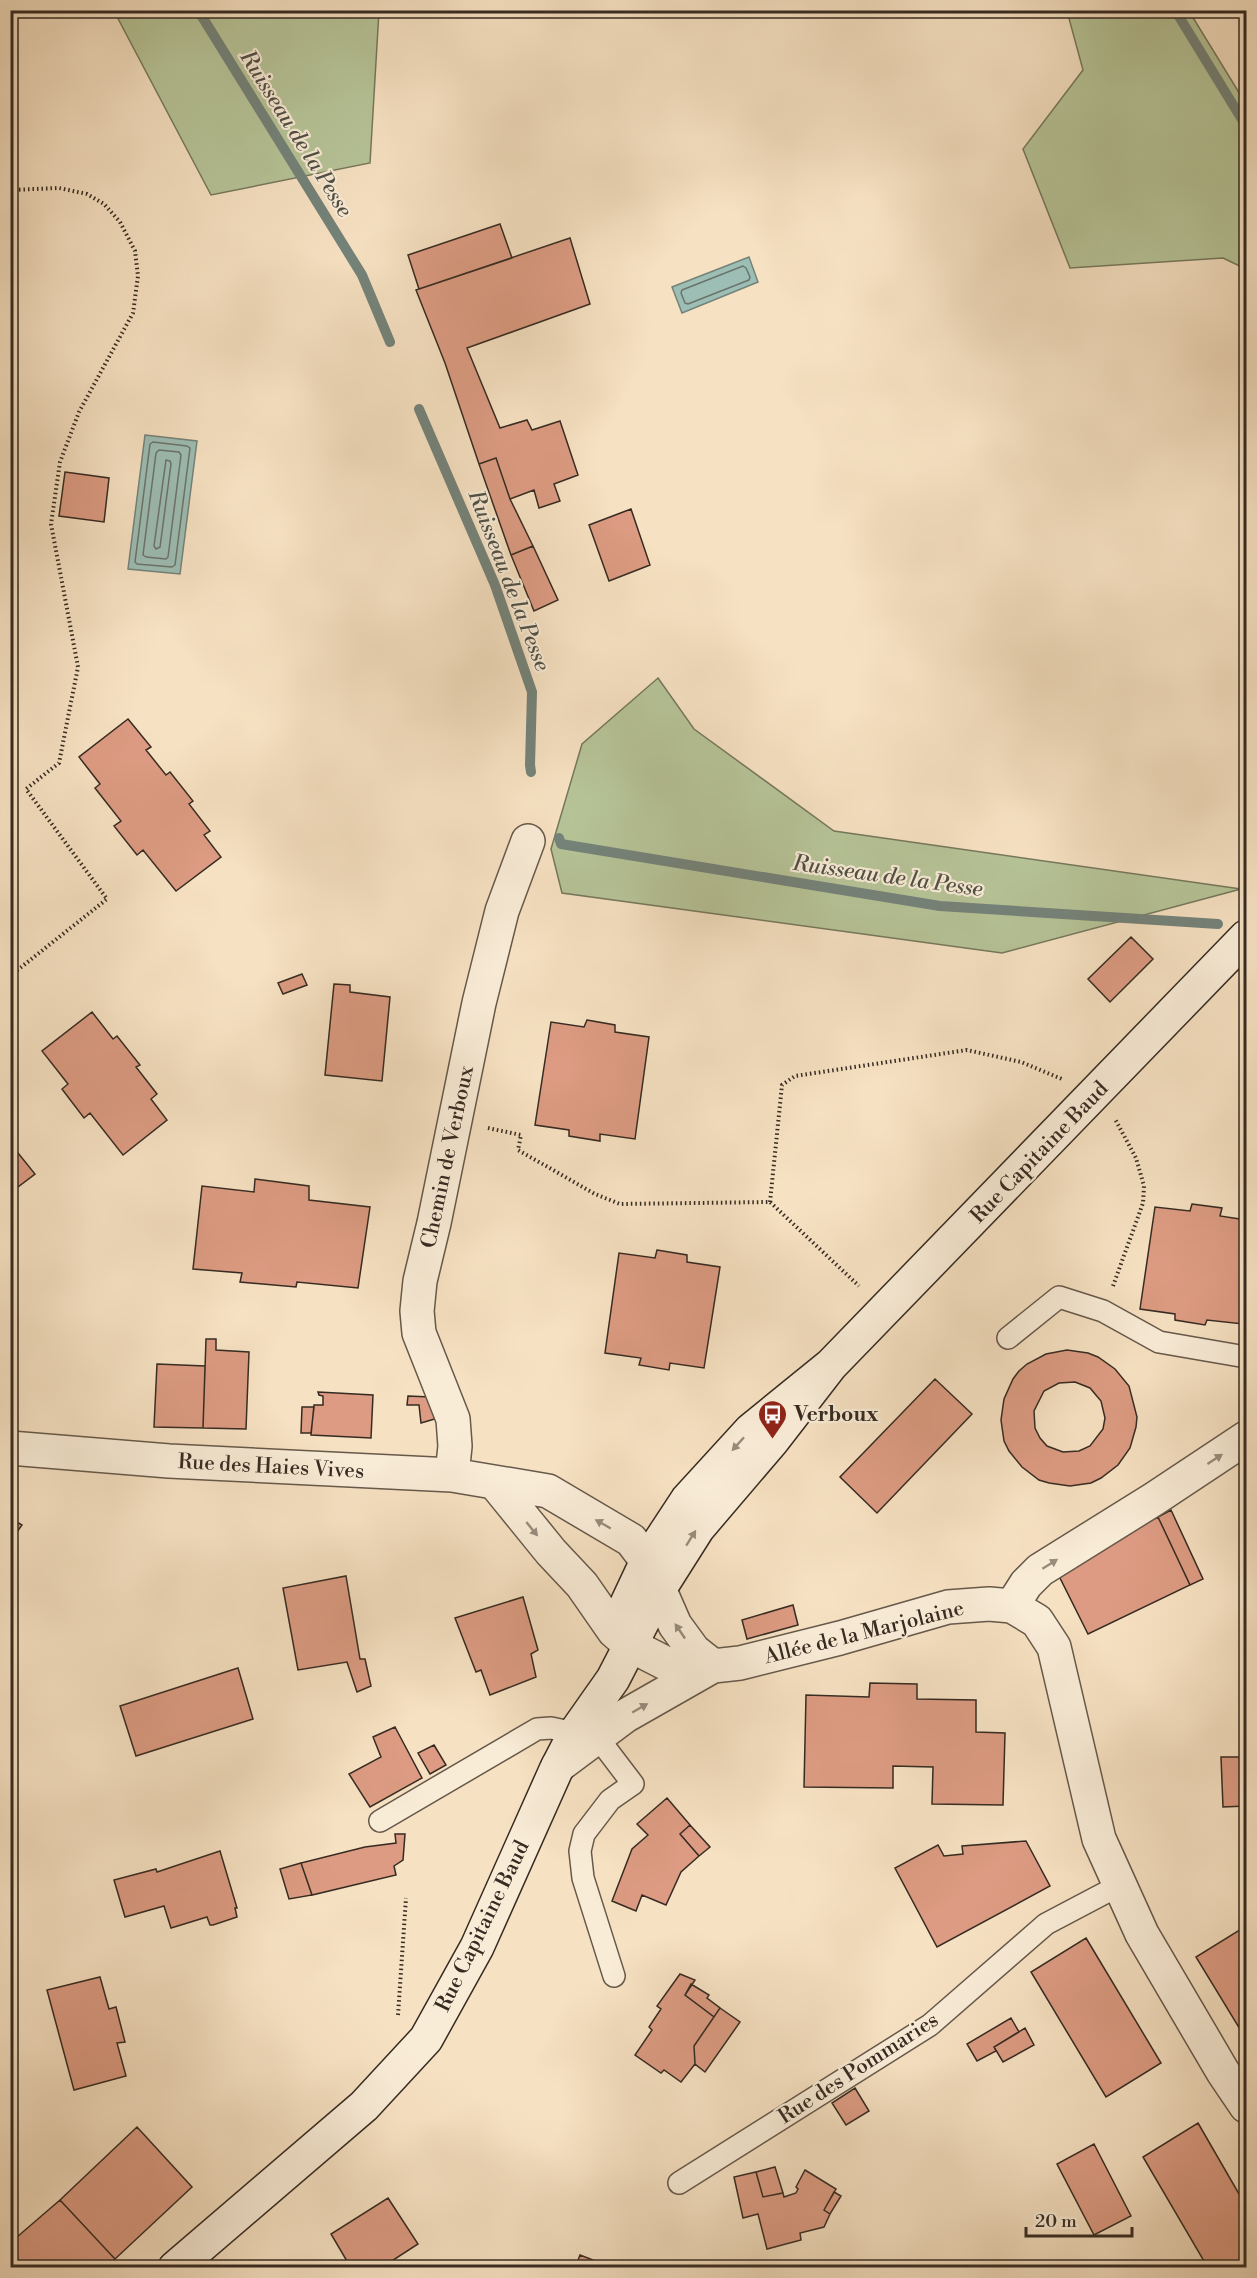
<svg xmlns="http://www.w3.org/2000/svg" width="1257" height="2278" font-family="'Libre Bodoni',serif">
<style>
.green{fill:#b6c498;stroke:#76785d;stroke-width:1.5}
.water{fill:#9dbeb4;stroke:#74837a;stroke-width:1.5}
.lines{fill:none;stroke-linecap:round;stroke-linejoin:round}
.shore{stroke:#6a746b;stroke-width:1.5}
.stream{stroke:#74837a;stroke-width:10}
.building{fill:#dc9b82;stroke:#362b22;stroke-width:1.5;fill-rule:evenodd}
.service-casing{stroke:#66584a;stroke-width:24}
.minor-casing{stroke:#66584a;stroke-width:36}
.secondary-casing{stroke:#362b22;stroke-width:36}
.path{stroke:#362b22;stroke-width:4;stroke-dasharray:1.5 3;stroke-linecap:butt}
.service{stroke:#f9ecd7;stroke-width:21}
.minor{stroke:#f9ecd7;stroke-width:33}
.secondary{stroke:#f9ecd7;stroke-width:33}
.oneway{fill:#988c7c}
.labels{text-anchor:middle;stroke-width:4.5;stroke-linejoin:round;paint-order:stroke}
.street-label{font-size:21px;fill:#362b22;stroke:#f9ecd7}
.poi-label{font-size:21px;font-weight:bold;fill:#362b22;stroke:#f9ecd7;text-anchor:start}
.water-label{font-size:22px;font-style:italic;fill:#505046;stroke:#f9ecd7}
</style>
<rect width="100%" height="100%" fill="#f6e1c2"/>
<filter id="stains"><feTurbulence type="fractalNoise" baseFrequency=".00333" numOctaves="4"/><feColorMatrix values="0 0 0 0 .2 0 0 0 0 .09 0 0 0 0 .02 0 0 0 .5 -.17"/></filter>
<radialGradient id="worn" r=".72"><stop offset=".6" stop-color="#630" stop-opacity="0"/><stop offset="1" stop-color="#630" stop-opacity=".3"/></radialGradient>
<!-- green -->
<path class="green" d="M114,11h265l-9,152 -159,32z
M1067,11h122l57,93v165l-23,-11 -153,10 -47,-119 60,-79z
M658,678l36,51 140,102 407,58 -239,64 -440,-60 -11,-44 31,-105z"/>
<!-- water -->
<path class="water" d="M749,257l9,25 -76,31 -10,-26z
M145,435l52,6 -17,133 -52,-5z"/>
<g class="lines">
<!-- shore -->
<path class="shore" d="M743,266l3,2 4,9 -1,3 -61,24 -3,-1 -4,-10 1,-3z
M153,442l34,4 3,2 -15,117 -3,2 -35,-3 -2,-2 15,-118z
M159,450l20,2 2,3 -13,102 -2,2 -20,-2 -3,-2 13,-102z
M166,460l4,1 1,3 -11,83 -4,2 -2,-3z"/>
<!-- stream -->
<path class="stream" d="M198,10l164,265 28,67
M1175,10l71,116
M419,409l76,176 37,107 -2,73 1,7
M559,838l2,6 379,62 278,18"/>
</g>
<!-- building -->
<path class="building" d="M500,224l12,34 -93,31 -11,-34z
M570,238l20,66 -123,44 33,80 27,-8 5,10 28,-9 18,54 -24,9 6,17 -21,7 -5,-18 -24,9 -14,-41 -17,6 -34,-101 -29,-73z
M496,458l14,41 23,47 -22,9 -32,-91z
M65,472l44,6 -5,44 -45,-6z
M631,509l19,56 -41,16 -20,-56z
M533,546l25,54 -24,11 -23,-56z
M128,719l23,28 -5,3 20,25 4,-3 23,29 -4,3 21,27 -6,4 17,22 -45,34 -33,-41 -6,5 -23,-29 7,-5 -26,-33 5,-4 -21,-27z
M1131,937l22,22 -43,43 -22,-23z
M302,974l5,11 -24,9 -5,-11z
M334,984l16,1v7l40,5 -8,84 -57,-6z
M92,1012l21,27 4,-3 23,29 -4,2 21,27 -6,5 16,21 -44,35 -33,-42 -6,5 -22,-29 6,-5 -26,-33z
M587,1020l28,5v7l34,5 -14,102 -35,-5v7l-31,-5v-6l-34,-5 16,-103 33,5z
M10,1143l25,31 -25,19z
M255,1179l54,7v14l61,7 -12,81 -61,-6 -1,5 -56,-5 2,-9 -49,-4 9,-83 52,6z
M1192,1204l30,4 -2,8 26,4v75l-3,29 -36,-4 -2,5 -30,-5v-6l-35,-5 15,-102 35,4z
M657,1250l30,5v7l33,5 -16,101 -34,-5 -1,7 -30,-5 2,-7 -36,-5 14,-100 36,5z
M206,1339h10v11l33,2 -3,77 -43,-1z
M1067,1350l21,3 10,4 17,12 14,17 8,31 -1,10 -6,21 -12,17 -17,13 -10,5 -21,3 -21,-3 -10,-3 -17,-13 -13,-16 -5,-10 -3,-21 3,-21 9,-20 6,-8 8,-7 19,-10zM1075,1382l15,6 11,13 4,17 -2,11 -13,17 -11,5 -16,1 -16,-6 -7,-8 -5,-10 -1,-17 10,-20 15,-8z
M157,1364l48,2 -2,62 -49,-1z
M935,1379l37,35 -95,99 -37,-36z
M318,1392l55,3 -2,43 -60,-3 3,-30h9v-9l-4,-1z
M408,1396l22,1 8,21 -17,5 -2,-18h-12z
M302,1407h12l-3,26h-10z
M1171,1510l32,69 -13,6 -32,-68z
M1158,1517l32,68 -102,49 -33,-66z
M10,1518l12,7 -12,17z
M346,1576l14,83h5l6,27 -14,6 -10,-30 -49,8 -15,-82z
M523,1597l15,53 -7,4 5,23 -46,18 -9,-25 -5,2 -21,-54z
M793,1605l5,20 -51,14 -5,-19z
M238,1668l15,51 -117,37 -16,-50z
M870,1683l47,1v15l59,1v32l29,1 -2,72 -71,-1 1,-37 -40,-1v22l-89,-1 2,-92 63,2z
M395,1727l27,51 -52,29 -21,-33 32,-17 -8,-20z
M434,1745l12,20 -16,9 -12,-21z
M1221,1757h25v49l-23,1z
M667,1798l23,27 -10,9 19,22 -18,16 -15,33 -24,-10 -6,16 -24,-10 20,-52 16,-14 -11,-11z
M690,1825l20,22 -11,9 -19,-22z
M395,1834h10l-2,26 -9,6 2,9 -84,20 -11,-32 64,-16 31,-4z
M1026,1841l24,45 -113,61 -42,-79 43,-23 6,11 19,-2 -1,-8z
M220,1851l17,57h-2l2,9 -24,8h-3l-3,-8 -36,11 -7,-22 -39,11 -11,-37 42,-11 1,3z
M301,1863l11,32 -23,4 -9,-30z
M1246,1926v113l-50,-82z
M1086,1938l75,125 -55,34 -75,-125z
M680,1974l15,6 -10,15 29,22 -20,29 1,18 -14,18 -17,-12 -3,3 -26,-18 17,-25 -3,-3 12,-18 -4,-3z
M100,1977l9,32 7,-2 9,35 -8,1 9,33 -52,14 -27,-100z
M691,1984l18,11 -2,3 13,10 -6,9 -29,-22z
M720,2008l20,14 -35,50 -10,-8 -1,-18z
M1011,2018l8,14 -25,15 2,4 -19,10 -10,-17z
M1025,2028l9,17 -31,17 -9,-15z
M855,2088l14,23 -23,14 -14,-22z
M1198,2123l48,83v62h-38l-65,-111z
M137,2127l55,60 -77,72 -55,-59z
M1094,2144l37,72 -37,19 -37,-71z
M775,2167l8,26 -20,4 -7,-25z
M805,2170l31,19 -12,21 6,4 -6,13 -24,6 1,7 -34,9 -9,-35 -15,4 -9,-41 22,-5 7,25 20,-4 1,4 12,-4 2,-4 -2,-2z
M834,2192l7,4 -11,18 -6,-4z
M388,2198l30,46 -37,24h-30l-20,-34z
M60,2200l55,59 -9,9h-92l-4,-6v-19z
M580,2255l31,12v1h-36z"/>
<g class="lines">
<defs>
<path id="service" d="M1008,1338l51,-41 44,14 56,31 87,15
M598,1738l35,46 -23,16 -26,34 -4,17 3,27 31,98
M380,1821l157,-92 14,-1 24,5
M679,2183l251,-158 116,-101 74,-39"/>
<path id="minor" d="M10,1448l159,13 283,14 96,16 83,49 16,21 28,64 19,26 19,15
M452,1475l3,-29 -2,-27 -34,-86 -2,-22 3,-30 14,-58 45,-220 23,-92 26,-70
M495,1483l56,69 31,33 32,46 16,14 41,21h42l27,-3 100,-25 108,-31 41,-3 23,2 25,15 17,26 45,192 43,95 81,138 23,34
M1012,1606l14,-22 14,-14 114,-71 92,-61
M558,1766l67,-50 86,-49"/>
<path id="secondary" d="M616,1627l31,-66 40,-61 64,-70 80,-65 415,-428
M175,2268l189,-162 62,-67 51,-92 79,-177 19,-37 38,-54 47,-91 38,-60 75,-88 58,-75"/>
</defs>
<!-- service casing -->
<use href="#service" class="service-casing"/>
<!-- minor casing -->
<use href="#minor" class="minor-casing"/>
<!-- secondary casing -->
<use href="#secondary" class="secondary-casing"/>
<!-- path -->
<path class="path" d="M10,190l49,-2 28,6 17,10 16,18 15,29 3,25 -5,37 -54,99 -19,50 -9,62 27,143 -19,96 -33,26 81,110 -97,77
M488,1128l33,7 -3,15 77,44 25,10 150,-2 89,84
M770,1202l12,-117 13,-9 172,-26 54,12 41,17
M1113,1286l30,-83 1,-17 -8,-28 -21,-39
M398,2015l8,-117"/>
<!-- service -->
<use href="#service" class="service"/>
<!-- minor -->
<use href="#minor" class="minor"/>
<!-- secondary -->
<use href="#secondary" class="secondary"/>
</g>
<!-- one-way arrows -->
<defs><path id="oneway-solid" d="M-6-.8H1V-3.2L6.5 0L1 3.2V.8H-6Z" transform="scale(1.5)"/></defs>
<g class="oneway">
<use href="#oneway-solid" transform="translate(738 1444) rotate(132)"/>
<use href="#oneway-solid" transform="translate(1215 1459) rotate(-33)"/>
<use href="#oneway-solid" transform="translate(603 1524) rotate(-150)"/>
<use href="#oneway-solid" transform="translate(532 1529) rotate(51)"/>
<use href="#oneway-solid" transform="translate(691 1538) rotate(-58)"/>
<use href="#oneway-solid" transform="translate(1050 1564) rotate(-32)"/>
<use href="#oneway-solid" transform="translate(680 1631) rotate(-124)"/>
<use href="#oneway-solid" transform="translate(640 1708) rotate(-30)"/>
</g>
<!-- icons -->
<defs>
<symbol id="bus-pin" viewBox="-11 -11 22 30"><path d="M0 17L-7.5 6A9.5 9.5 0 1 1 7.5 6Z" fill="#8f2418" stroke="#f9ecd7"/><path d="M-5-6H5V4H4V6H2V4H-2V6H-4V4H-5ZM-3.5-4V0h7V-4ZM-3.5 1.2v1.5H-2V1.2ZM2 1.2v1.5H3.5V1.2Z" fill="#fff"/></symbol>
</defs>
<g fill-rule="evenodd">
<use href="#bus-pin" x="756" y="1398" width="33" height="45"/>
</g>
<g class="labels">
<!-- street labels -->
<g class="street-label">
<text transform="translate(1039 1152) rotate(-46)" y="7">Rue Capitaine Baud</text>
<text transform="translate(447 1157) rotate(-78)" y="7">Chemin de Verboux</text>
<text transform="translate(271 1466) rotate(3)" y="7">Rue des Haies Vives</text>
<text transform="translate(864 1632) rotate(-14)" y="7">Allée de la Marjolaine</text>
<text transform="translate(482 1926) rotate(-64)" y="7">Rue Capitaine Baud</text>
<text transform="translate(858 2068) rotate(-33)" y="7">Rue des Pommaries</text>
</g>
<!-- poi labels -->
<g class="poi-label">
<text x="794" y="1421">Verboux</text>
</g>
<!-- water labels -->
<g class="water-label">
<text transform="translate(297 133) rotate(58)" y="8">Ruisseau de la Pesse</text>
<text transform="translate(510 580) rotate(69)" y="8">Ruisseau de la Pesse</text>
<text transform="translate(888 875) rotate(8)" y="8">Ruisseau de la Pesse</text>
</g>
</g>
<!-- margin -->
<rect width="1257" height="2278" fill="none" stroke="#f6e1c2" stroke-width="36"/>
<rect x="12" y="12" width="1233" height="2254" fill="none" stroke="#362b22" stroke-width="3"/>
<rect x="18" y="18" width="1221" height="2242" fill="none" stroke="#362b22" stroke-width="1.5"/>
<!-- scale -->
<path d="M1026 2227v9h106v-9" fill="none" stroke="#362b22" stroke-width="3"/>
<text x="1035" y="2227" font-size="18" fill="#362b22" stroke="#f9ecd7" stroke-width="4.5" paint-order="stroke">20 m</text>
<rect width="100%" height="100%" filter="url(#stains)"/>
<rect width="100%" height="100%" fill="url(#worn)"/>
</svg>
